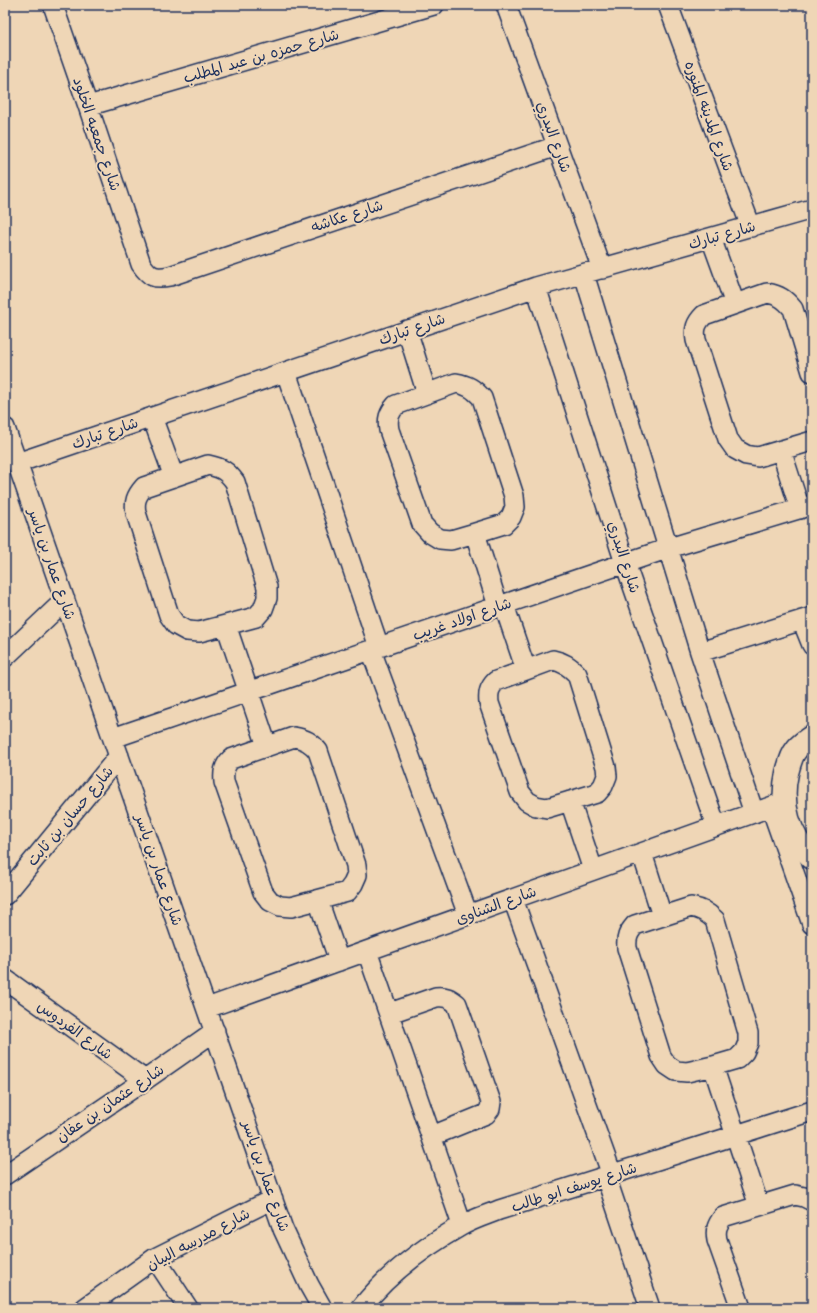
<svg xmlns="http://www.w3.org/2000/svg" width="817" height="1313" font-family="'Comic Neue','Playpen Sans Arabic',sans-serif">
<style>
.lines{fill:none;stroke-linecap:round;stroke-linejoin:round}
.street-casing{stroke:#1b2f5e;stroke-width:22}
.secondary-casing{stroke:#1b2f5e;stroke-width:25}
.street{stroke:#efd6b6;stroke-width:19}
.secondary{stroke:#efd6b6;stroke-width:22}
.labels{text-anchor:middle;stroke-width:4;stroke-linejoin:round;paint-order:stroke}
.street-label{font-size:15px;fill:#1b2f5e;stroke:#efd6b6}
</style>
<rect width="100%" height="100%" fill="#efd6b6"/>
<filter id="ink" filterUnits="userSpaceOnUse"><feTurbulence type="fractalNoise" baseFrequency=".025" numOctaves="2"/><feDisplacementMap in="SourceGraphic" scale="8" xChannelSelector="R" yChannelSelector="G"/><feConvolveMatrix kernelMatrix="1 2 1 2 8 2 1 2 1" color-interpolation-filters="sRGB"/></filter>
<g filter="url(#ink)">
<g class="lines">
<defs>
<path id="street" d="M53,5l35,101 53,158c9,13 13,15 29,12l387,-130
M506,5l96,264
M668,5l83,222
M88,106l346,-101
M711,238l24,66
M584,274l116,378 54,161
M536,287l89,276 91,263
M407,330l20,64
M286,372l93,275
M812,372l-19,-63c-8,-10 -14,-14 -26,-16l-63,22c-8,8 -10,14 -8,25l32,99 7,10 11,6 12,2 54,-16
M456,383c12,2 18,6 26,15l32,98 1,11 -4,10 -7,7 -29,9 -24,7 -11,-1 -10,-6 -8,-9 -33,-94c-2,-11 0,-17 7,-25z
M152,417l22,60
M5,428l278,801 26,56 13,23
M781,450l19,59
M17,463l519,-176 276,-78
M208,465c14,3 19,6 27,17l32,105v11l-4,11 -7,8 -30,8 -27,7 -12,-1 -11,-6 -7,-10 -33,-102c-2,-11 0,-17 8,-26z
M475,533l23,73
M504,605l22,65
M802,620l10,25
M226,625l41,121
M371,650l97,265
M700,652l112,-35
M5,657l60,-57
M553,660c10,2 16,6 24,14l29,93 1,9 -4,10 -6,7 -50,15 -11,-2 -9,-5 -7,-9 -31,-89c-1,-10 0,-15 7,-22z
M294,737c11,2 17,5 24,14l38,114 1,10 -4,9 -6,8 -56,15 -11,-1 -10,-5 -7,-9 -39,-110c-1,-10 0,-16 7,-23z
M113,738l556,-190 143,-43
M570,801l23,69
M771,807l41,117
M642,853l20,63
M5,895l114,-139
M513,899l99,276
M318,900l21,61
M691,907c10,2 16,5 24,13l33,113v10l-4,9 -7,7 -24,7 -26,6 -11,-1 -9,-6 -6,-9 -34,-108c-1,-10 1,-15 8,-23z
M367,951l95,274
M5,979l140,101
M207,1008l577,-206
M390,1013l46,-16c9,-1 14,1 21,7l34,98 -1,7 -4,5 -54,22
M713,1066l46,140
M5,1175l140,-95 70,-49
M606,1177l44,131
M155,1258l33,50
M85,1308l70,-50 118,-59
M361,1308c26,-33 63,-61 100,-82 12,-7 25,-11 38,-16l313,-99
M741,1308l-24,-68c-2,-10 0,-15 6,-23l72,-22 9,2 8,4"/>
<path id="secondary" d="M812,736c-5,4 -13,9 -16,14 -5,6 -7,16 -9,23 -7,31 2,63 25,85"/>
</defs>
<!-- street casing -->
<use href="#street" class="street-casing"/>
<!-- secondary casing -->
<use href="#secondary" class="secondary-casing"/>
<!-- street -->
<use href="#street" class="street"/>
<!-- secondary -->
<use href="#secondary" class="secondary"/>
</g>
</g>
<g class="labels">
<!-- street labels -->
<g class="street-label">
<text transform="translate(261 56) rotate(-16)" y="5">شارع حمزه بن عبد المطلب</text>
<text transform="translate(709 116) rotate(70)" y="5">شارع المدينه المنوره</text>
<text transform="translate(97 134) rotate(71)" y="5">شارع جمعيه الخلود</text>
<text transform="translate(554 137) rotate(70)" y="5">شارع البدري</text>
<text transform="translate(347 216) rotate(-18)" y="5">شارع عكاشه</text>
<text transform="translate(722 235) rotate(-16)" y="5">شارع تبارك</text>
<text transform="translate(412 329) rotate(-19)" y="5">شارع تبارك</text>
<text transform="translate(105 433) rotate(-19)" y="5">شارع تبارك</text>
<text transform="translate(624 557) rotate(72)" y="5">شارع البدري</text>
<text transform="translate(52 564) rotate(71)" y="5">شارع عمار بن ياسر</text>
<text transform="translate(462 619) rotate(-19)" y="5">شارع اولاد غريب</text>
<text transform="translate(70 816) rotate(-50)" y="5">شارع حسان بن ثابت</text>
<text transform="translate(159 870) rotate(71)" y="5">شارع عمار بن ياسر</text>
<text transform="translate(496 905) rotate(-20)" y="5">شارع الشناوى</text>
<text transform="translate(75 1030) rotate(36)" y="5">شارع الفردوس</text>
<text transform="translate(110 1103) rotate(-34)" y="5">شارع عثمان بن عفان</text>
<text transform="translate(266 1176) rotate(71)" y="5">شارع عمار بن ياسر</text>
<text transform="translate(574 1187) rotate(-18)" y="5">شارع يوسف ابو طالب</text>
<text transform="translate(198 1239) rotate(-28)" y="5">شارع مدرسه البيان</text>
</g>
</g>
<!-- margin -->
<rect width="817" height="1313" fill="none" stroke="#efd6b6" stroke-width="20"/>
<rect x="10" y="10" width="797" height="1293" fill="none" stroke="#1b2f5e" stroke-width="1.5" filter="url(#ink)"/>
</svg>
